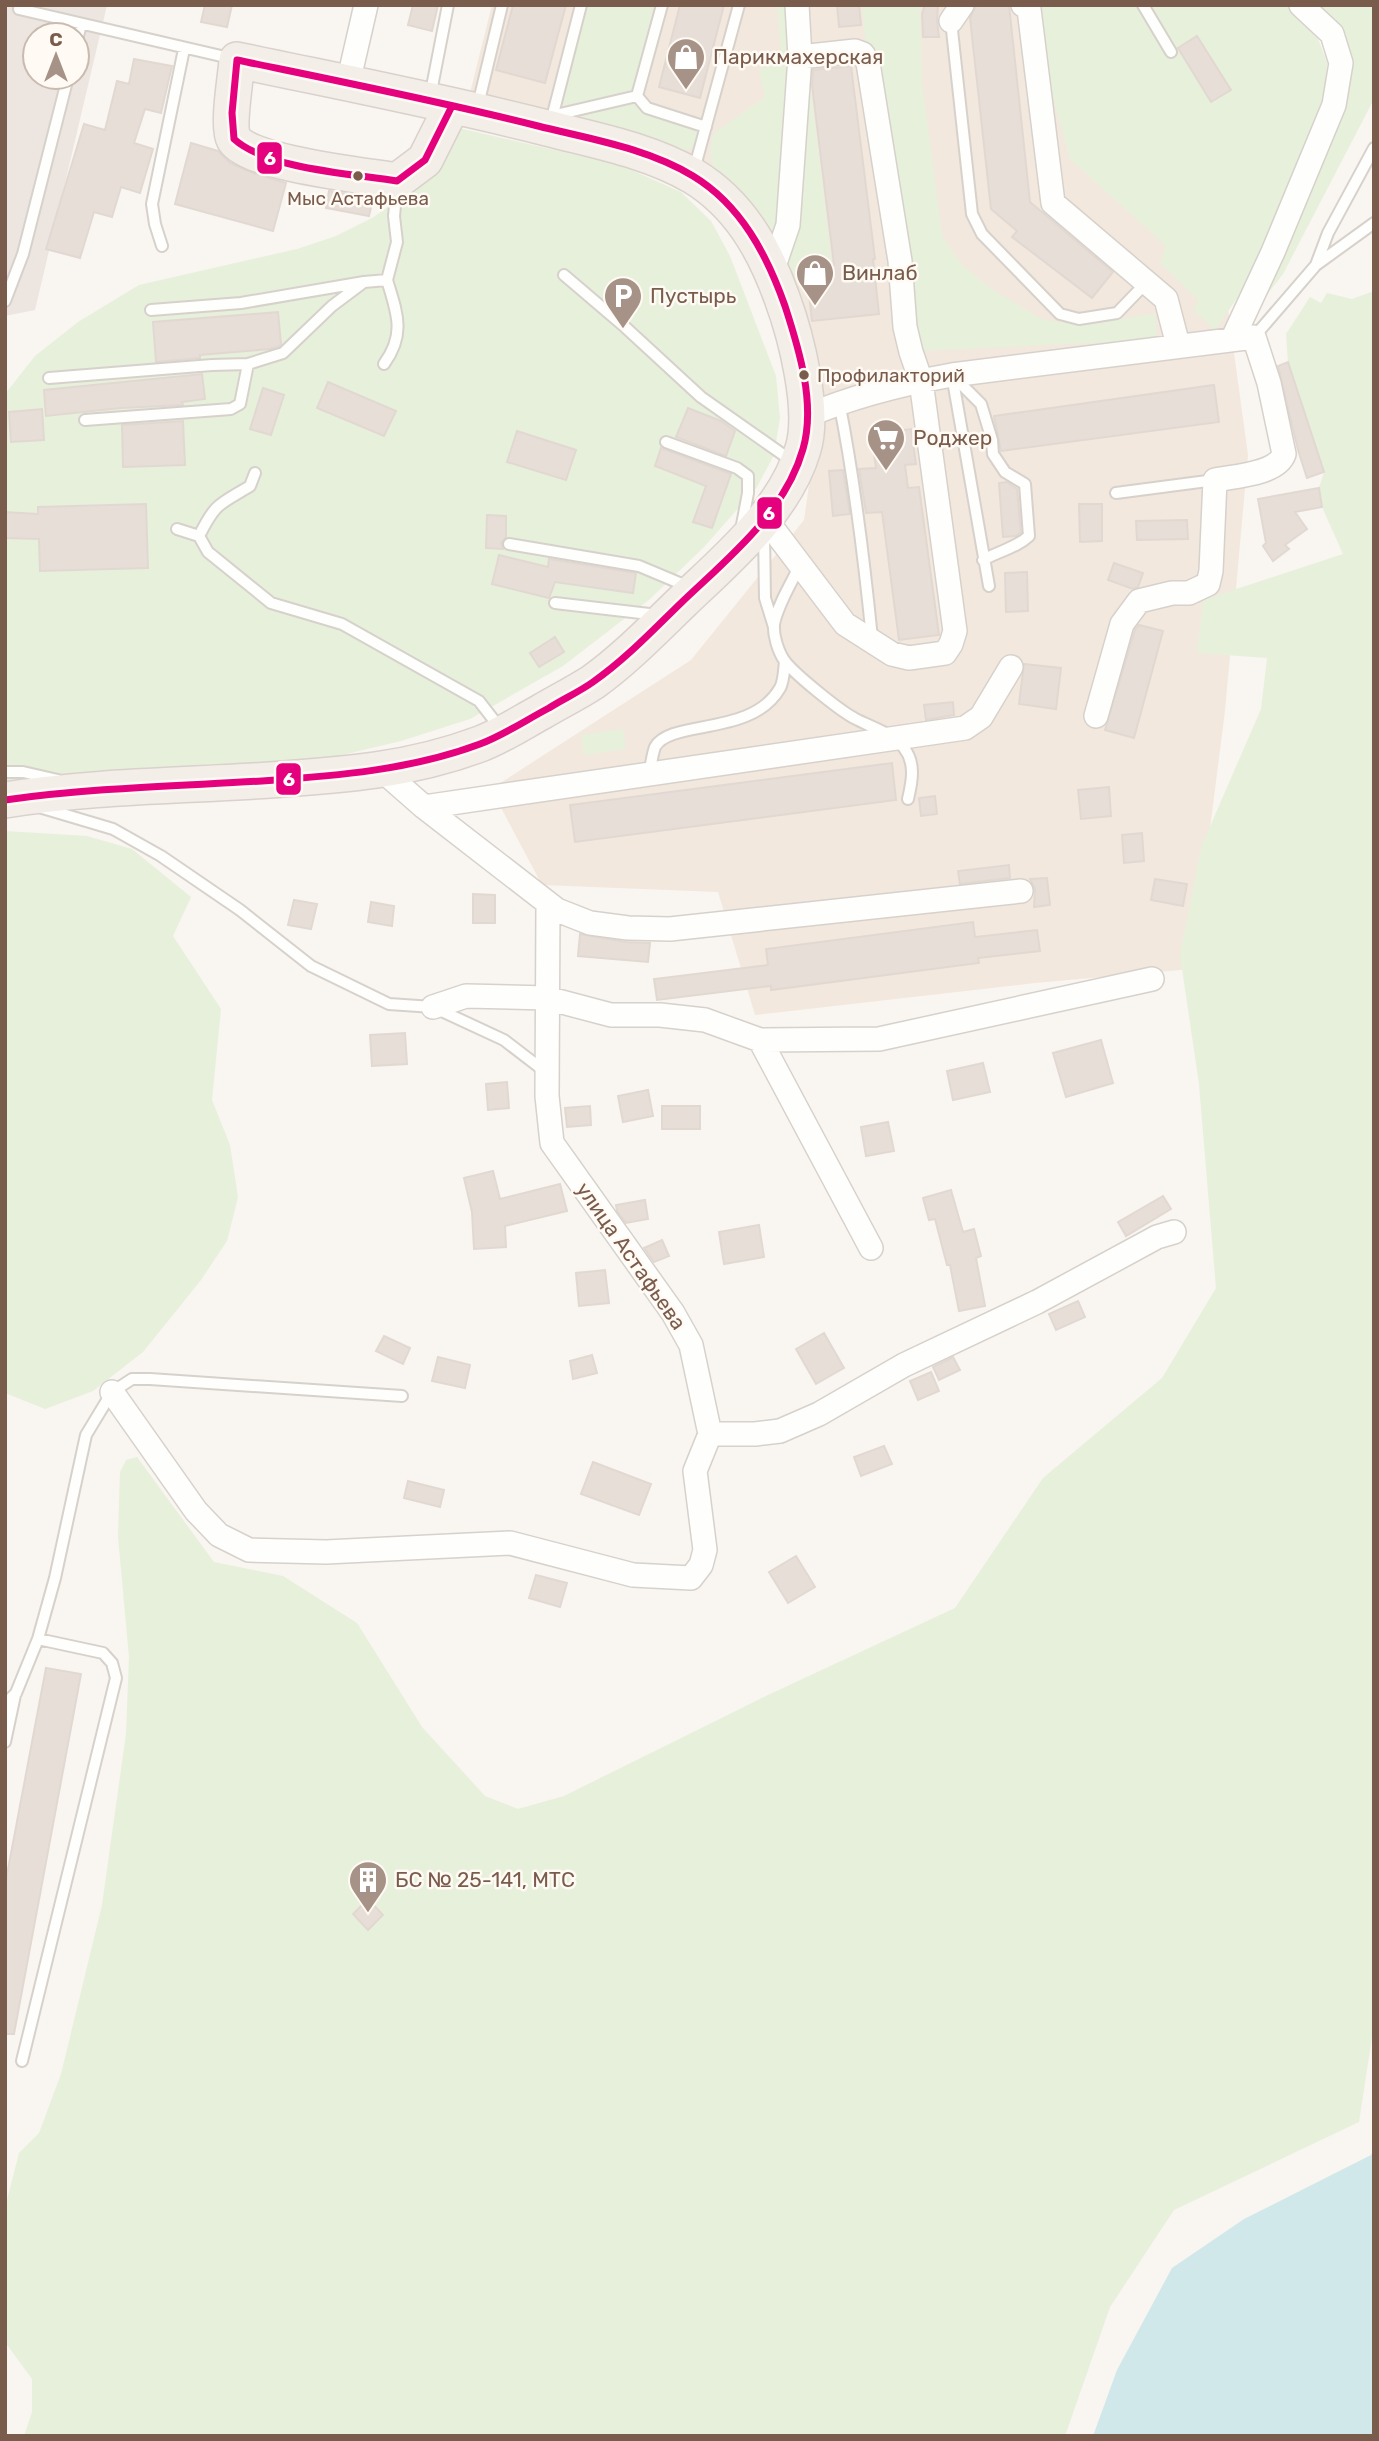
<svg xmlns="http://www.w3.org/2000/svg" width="1379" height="2441" font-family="Rubik,sans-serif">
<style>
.residential{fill:#f2e8de}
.industrial{fill:#ede5e0;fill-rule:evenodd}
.green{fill:#e7f0db}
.water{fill:#d0e8ea}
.building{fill:#e6ded7;stroke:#e2d8d2;stroke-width:2}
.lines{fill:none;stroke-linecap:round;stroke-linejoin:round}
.service-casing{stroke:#d7d1cb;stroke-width:14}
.minor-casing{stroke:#d7d1cb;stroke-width:26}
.primary-casing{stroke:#dad1cc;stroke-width:38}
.service{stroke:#fefefd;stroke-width:10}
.minor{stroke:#fefefd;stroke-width:23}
.primary{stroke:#f3eee8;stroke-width:35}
.bus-1-casing{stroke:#fffaf3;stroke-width:12}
.bus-1{stroke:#e5007d;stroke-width:7}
.bus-dot{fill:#7a5c4d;stroke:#fffaf3;stroke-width:2.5}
.labels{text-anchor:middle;stroke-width:5;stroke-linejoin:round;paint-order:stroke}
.bus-label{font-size:19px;fill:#7a5c4d;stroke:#fffaf3}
.poi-label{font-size:21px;fill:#7a5c4d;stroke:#fffaf3;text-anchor:start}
.street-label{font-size:21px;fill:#7a5c4d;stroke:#fffaf3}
.line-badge{stroke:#fffaf3;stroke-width:2.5}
.badge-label{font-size:19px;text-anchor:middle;font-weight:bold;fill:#fff}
</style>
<rect width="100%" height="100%" fill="#f9f5f0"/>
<!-- residential -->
<path class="residential" d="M492,5h552l180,275 24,175 -23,256 -33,258 -157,14 -280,32 -37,-123 -176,-7 -51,-96 200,-129 113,-140 18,-126 -71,-213 -136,-52 -145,-36z"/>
<!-- industrial -->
<path class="industrial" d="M5,5h102l-72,305 -30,6zM35,35h42v42h-42z"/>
<!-- green -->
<path class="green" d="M576,5h93l-26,96 54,27v15l-5,5 -11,4 -122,-38 -6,-16z
M777,5h17l14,59 24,199 -35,5 1,14 -15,3 -70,-115 -3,-22 4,-15 51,-36 -6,-27 22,-13z
M862,5h61l-3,6 2,71 20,153 18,28 30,25 51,31 33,5 49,-5 32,-6 2,27 -238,11 -53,-303z
M1028,5h258l13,11 19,23 9,23 -1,28 -8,31 -60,147 -43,62 -22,-20 6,-9 -39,-38 6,-17 -96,-87z
M1319,5h55v94l-91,175 -35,45 99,-254 -1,-31z
M441,124l179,41 61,27 30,29 19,35 46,120 4,42 -6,37 -17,32 -53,60 -54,52 -87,67 -93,53 -69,22 -72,17 -324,28v-392l30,-38 43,-34 61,-37 158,-36 39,-13 36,-18 25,-17z
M1374,291v1733l-15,98 -185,88 -64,97 -45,129h-1041l8,-24v-33l-27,-37v-134l14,-55 20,-20 22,-59 41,-169 24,-171 3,-77 -11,-120 2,-65 6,-12 11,-3 77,105 69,14 74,47 65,104 63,69 33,13 46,-13 204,-101 187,-87 88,-130 119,-100 54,-90 -17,-204 -19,-129 22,-110 59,-136 6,-51 -70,-5 6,-53 140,-46 -21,-47 -3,-19 5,-16 -36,-110 -2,-28 24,-37 11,6 6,-10 25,6z
M623,729l3,20 -42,6 -3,-20z
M5,831l82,5 45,13 59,48 -18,39 48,73 -9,91 18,45 8,52 -11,44 -26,39 -58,72 -50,39 -48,18 -40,-16z"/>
<!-- water -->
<path class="water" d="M1374,2150v286h-281l24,-66 55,-102 72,-49 127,-64z"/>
<!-- building -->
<path class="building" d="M205,5h27l-5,22 -26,-5z
M413,5h25l-6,26 -24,-6z
M513,5h53l-21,78 -49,-13z
M680,5h44l-24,93 -41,-11z
M837,5h22l2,20 -22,2z
M925,5h13l-1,16 2,16h-16l-1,-23z
M976,5h33l21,197 83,70 -21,26 -80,-61 5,-6 -26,-22 -21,-191z
M1197,36l34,54 -20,12 -33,-54z
M134,59l38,7 -11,47 -16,-4 -11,34 19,6 -13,44 -19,-6 -9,30 -18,-5 -14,46 -34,-9 38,-125 21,6 12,-49 12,3z
M851,66l24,193h-2l6,55 -67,7 -6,-53 28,-3 -22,-180 1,-15z
M191,143l27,8 12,12 23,10 33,10 -13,48 -98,-27z
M329,191l44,7 -4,18 -43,-8z
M278,312l3,32 -2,2 -9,3 -70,6v3l-44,4 -3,-40z
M1288,362l36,110 -17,6 -9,-28 -20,-84z
M202,374l3,25 -23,3 1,3 -62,3 -75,8 -2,-26z
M328,382l68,29 -12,25 -67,-28z
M1214,385l5,37 -218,29 -7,-35z
M263,388l21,7 -13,40 -21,-6z
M688,408l33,13 14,10 -9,25 -50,-19z
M42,409l2,31 -33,2 -2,-30z
M183,421l2,44 -62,2 -1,-42z
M911,429l5,35 -11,1 3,23 11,-1 20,148 -40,5 -17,-128 -16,1 -7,-44 17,-1 -5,-34z
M517,431l59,19 -10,30 -59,-18z
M661,448l70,26 -19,54 -19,-6 13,-36 -51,-20z
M843,470l7,44 -17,2 -4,-45z
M1007,482l10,7 4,43 -5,4 -13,1 -4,-54z
M1319,488l3,19 -27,5 12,17 -22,16 4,4 -16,12 -10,-15 3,-3 -8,-44z
M146,504l2,64 -108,3 -1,-32 -34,-1v-26l33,2v-7z
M1079,504h23v37l-22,1z
M487,515l19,1v21l-5,6 2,6 -17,-1z
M1187,520l1,19 -51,1 -1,-19z
M499,555l49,12 1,-8 87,14 -3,20 -78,-11 -6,16 -57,-14z
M1114,563l29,10 -5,14 -5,2 -25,-9z
M1027,572l1,39 -22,1 -1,-39z
M1139,625l24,6 -29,107 -29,-8 30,-100z
M555,637l9,15 -25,15 -9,-14z
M1024,664l37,4 -5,41 -37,-5z
M953,702l1,13 -28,5 -2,-15z
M892,763l4,37 -321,42 -5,-37z
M1109,787l2,29 -30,3 -3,-29z
M935,796l2,18 -16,2 -2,-18z
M1142,833l2,28 -20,2 -2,-28z
M1009,865l1,13 -50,6 -2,-13z
M1047,878l3,27 -16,2 1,-18 -5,-10z
M1155,879l32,5 -4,22 -32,-6z
M473,894l22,1v28h-22z
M294,900l23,4 -6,25 -23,-4z
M371,902l23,4 -2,20 -24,-4z
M973,922l2,15 62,-7 3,21 -62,7 1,5 -208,27v-4l-114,14 -3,-21 114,-14 -2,-16z
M580,934l46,8 24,1 -2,19 -70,-6z
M405,1033l2,31 -35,2 -2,-31z
M1101,1040l12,43 -47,14 -13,-44z
M983,1063l7,29 -37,8 -6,-29z
M507,1082l2,26 -21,2 -2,-26z
M648,1090l5,26 -30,6 -5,-26z
M590,1106l1,19 -24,2 -2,-19z
M662,1106h38v23h-38z
M888,1122l6,29 -28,5 -5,-29z
M493,1171l7,28 60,-15 7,27 -62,15 1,21 -32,2 -2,-37 -8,-34z
M951,1190l12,42 11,-3 7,27 -5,2 9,48 -26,5 -9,-46h-3l-12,-46 -6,1 -6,-22z
M1163,1196l8,13 -45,27 -8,-14z
M645,1200l3,19 -22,4 -9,-12 -1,-6z
M759,1225l5,32 -40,7 -5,-32z
M662,1240l7,16 -15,6 -10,-14z
M605,1270l4,33 -30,3 -3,-33z
M1078,1301l7,16 -29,13 -7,-16z
M824,1333l20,35 -28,16 -20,-35z
M384,1336l26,12 -7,16 -27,-13z
M592,1355l5,18 -24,6 -3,-18z
M438,1357l32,8 -5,23 -33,-7z
M953,1357l7,13 -21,10 -6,-13z
M931,1372l8,19 -21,9 -8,-19z
M884,1446l8,18 -31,12 -7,-19z
M593,1462l58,22 -12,31 -58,-21z
M408,1481l36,9 -4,17 -36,-9z
M796,1556l19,31 -27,16 -19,-31z
M536,1575l31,8 -7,24 -31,-9z
M46,1668l35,6 -67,360h-9v-149z
M368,1899l15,16 -15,15 -15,-16z"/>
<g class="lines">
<defs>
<path id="service" d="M1143,5l28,47
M19,9l215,50
M951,21l21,193 10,20 78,80 19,5 38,-6 29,-30
M77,40l4,-16
M637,96l10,12 59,19
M430,97l18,-92
M478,105l24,-100
M553,114l28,-109
M547,117l90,-21 25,-91
M694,170l45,-165
M162,246l-7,-22 -3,-20 32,-155
M1316,265l12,-32 46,-85
M564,275l61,52 76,70 91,64
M5,301l18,-47 45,-177
M151,310l90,-7 123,-21 23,-2 10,-38 -3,-26 3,-32
M1254,337l62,-72 58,-42
M384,364c22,-30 13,-51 3,-84
M952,375l37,211
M954,377l27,27 11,36 1,14 12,18 20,12 4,52c-13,12 -30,15 -46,24
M49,378l163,-13 36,-1 35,-11 49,-47 32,-24
M839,402c16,79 25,157 33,236
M85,420l146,-11 9,-5 8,-40
M666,442l71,26 11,8v17l-7,37
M1116,493l99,-13
M177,529l22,7 9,16 63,51 71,21 137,77 21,27
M764,533l1,65 9,29
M199,536c17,-34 20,-31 51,-50l5,-13
M509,544l130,22 50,21
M800,565c-9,19 -22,39 -26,59 -1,11 4,27 10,36 9,13 55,50 70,58 16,9 39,15 50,30 12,15 8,34 4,51
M555,603l103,12
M5,772h18l35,8
M649,774c2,-8 3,-19 6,-27 15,-28 97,-10 125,-59 4,-7 4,-19 5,-27
M39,807l74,22 48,27 79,54 71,56 78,38 44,3 71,33 43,33
M5,1704l11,-11 22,-54 17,-61 31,-143 26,-43 20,-13h18l252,17
M5,1742l10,-47
M22,2061l94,-383 -4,-15 -9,-10 -65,-14"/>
<path id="minor" d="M1023,5l6,4 24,194 113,96 12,46
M951,21l11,-16
M348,83l18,-78
M772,272l16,-47 12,-168 -3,-52
M1233,338l40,-86 61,-147 7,-42 -9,-29 -31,-29
M807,416c46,-20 95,-32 145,-41l302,-38 15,46 15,71c-7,20 -49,22 -69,26l-4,91 -3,13 -19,9h-17l-33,8 -17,23 -26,92
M764,517l81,107 47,30 17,4 36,-5 6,-9 4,-13 -34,-250 -10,-29 -6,-25 -5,-66 -32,-198 -5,-9 -8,-3 -55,6
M383,771l41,36 133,103 33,13 38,5 42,1 351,-38
M424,807l541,-79 16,-11 30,-50
M433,1007l33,-11 81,2 64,17h49l45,5 55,20 119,-1 273,-60
M760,1040l111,208
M112,1392l84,119 23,24 30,15 77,2 184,-9 123,32 58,3 10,-13 4,-15 -10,-79 15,-37 -19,-89 -18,-32 -121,-170 -5,-47 1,-191
M710,1434h45l25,-3 39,-17 85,-49 133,-63 120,-65 17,-5"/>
<path id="primary" d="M5,800c87,-14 177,-14 265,-20 74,-5 141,-10 210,-36 21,-8 41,-21 61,-32 17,-10 35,-19 52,-30 32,-23 61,-53 89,-80 45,-43 103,-91 121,-153 12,-39 -7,-113 -21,-151 -18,-50 -43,-94 -89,-122 -45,-26 -96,-35 -146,-48 -102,-26 -206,-46 -310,-68 -1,16 -10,67 -3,79 12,24 134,37 163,42l28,-21 27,-54"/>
</defs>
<!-- service casing -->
<use href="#service" class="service-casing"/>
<!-- minor casing -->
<use href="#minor" class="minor-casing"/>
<!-- primary casing -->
<use href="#primary" class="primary-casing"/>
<!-- service -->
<use href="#service" class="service"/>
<!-- minor -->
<use href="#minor" class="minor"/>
<!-- primary -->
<use href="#primary" class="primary"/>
<defs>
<path id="bus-1" d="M237,60l-5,53 2,26c33,30 119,35 163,42l28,-21 27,-54
M5,800c85,-12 171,-14 257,-19 73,-5 149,-11 218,-37 24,-9 46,-24 69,-36 14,-9 30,-16 44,-26 33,-23 61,-53 89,-80 46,-44 103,-89 121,-153 13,-45 -4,-100 -18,-143 -18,-51 -44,-101 -92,-130 -46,-28 -103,-37 -155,-50 -99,-25 -200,-45 -301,-66"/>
</defs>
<!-- bus-1 casing -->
<use href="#bus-1" class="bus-1-casing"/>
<!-- bus-1 -->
<use href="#bus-1" class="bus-1"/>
</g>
<!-- icons -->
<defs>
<symbol id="shop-pin" viewBox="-11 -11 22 30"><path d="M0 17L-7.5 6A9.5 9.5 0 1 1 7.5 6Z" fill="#a69286" stroke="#fffaf3"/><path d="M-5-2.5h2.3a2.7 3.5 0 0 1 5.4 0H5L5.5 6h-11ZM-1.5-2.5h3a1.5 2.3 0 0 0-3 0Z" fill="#fff"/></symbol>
<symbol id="parking-pin" viewBox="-11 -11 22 30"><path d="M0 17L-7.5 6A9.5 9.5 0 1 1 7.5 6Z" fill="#a69286" stroke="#fffaf3"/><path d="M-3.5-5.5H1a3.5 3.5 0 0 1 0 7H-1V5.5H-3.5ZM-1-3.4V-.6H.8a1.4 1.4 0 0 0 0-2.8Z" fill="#fff"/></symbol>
<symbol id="supermarket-pin" viewBox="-11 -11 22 30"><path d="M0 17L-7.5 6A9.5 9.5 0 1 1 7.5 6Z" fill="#a69286" stroke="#fffaf3"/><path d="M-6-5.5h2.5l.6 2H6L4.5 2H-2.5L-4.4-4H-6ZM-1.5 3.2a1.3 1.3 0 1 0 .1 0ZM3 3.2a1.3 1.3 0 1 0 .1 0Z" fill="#fff"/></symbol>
<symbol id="building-pin" viewBox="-11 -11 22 30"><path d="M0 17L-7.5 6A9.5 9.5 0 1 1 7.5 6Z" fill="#a69286" stroke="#fffaf3"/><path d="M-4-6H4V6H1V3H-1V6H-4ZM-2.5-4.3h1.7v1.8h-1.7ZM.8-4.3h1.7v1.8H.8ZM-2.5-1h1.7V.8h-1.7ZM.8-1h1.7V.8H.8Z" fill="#fff"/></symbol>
</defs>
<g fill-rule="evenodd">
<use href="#shop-pin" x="664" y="35" width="44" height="60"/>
<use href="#shop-pin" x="793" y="251" width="44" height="60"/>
<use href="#parking-pin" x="601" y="274" width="44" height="60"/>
<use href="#supermarket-pin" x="864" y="416" width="44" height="60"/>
<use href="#building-pin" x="346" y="1858" width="44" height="60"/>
</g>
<!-- markers -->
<g class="bus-dot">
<circle cx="358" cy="176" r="6"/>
<circle cx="804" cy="375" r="6"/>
</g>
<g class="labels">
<!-- bus labels -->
<g class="bus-label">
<text x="358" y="205">Мыс Астафьева</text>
<text x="817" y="382" text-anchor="start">Профилакторий</text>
</g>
<!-- poi labels -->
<g class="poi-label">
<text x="713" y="64">Парикмахерская</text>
<text x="842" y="280">Винлаб</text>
<text x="650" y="303">Пустырь</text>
<text x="913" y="445">Роджер</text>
<text x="395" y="1887">БС № 25-141, МТС</text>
</g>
<!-- street labels -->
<g class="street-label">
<text transform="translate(631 1256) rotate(55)" y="7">улица Астафьева</text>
</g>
</g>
<g class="line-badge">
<rect x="256" y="141" width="27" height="34" rx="7" fill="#e5007d"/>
<rect x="756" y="496" width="27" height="34" rx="7" fill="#e5007d"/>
<rect x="275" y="762" width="27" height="34" rx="7" fill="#e5007d"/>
</g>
<g class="badge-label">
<text x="270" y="165">6</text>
<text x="769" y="520">6</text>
<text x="289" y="786">6</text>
</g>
<!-- border -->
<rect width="1379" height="2441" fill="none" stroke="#7a5c4d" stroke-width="14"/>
<!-- north arrow -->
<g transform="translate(56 56)"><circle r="33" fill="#fffaf3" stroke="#cabbb1" stroke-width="2"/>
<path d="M0-5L12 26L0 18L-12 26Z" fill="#a69286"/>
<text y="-10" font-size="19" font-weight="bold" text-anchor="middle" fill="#7a5c4d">С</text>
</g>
</svg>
